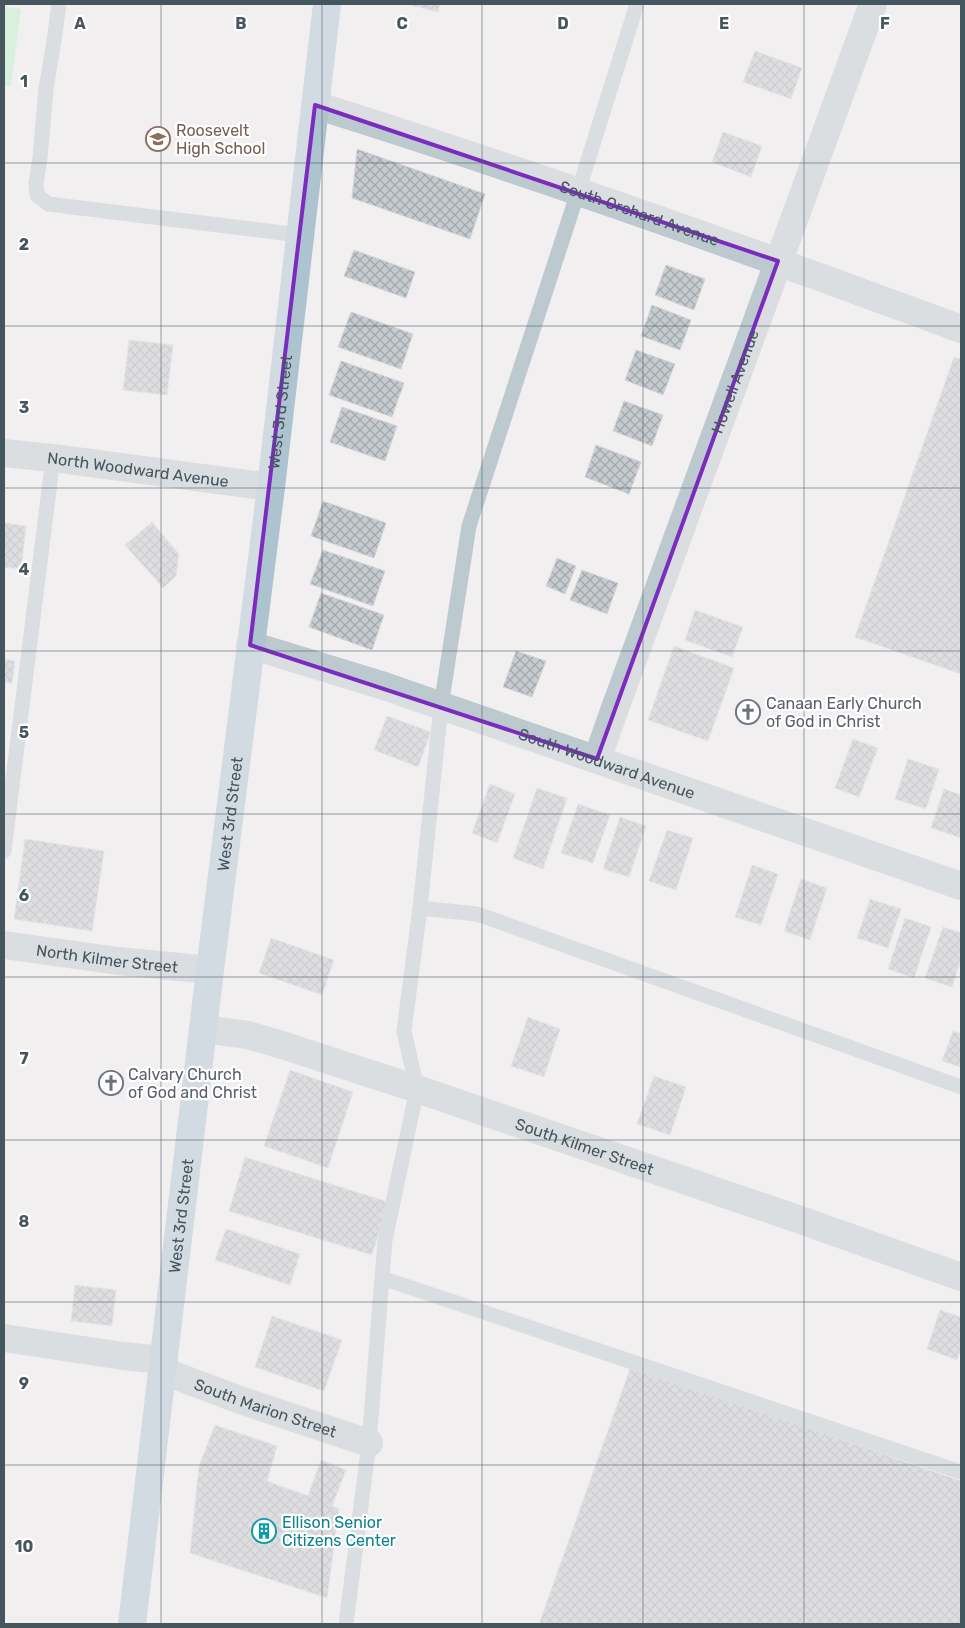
<svg xmlns="http://www.w3.org/2000/svg" width="965" height="1628" font-family="Rubik,sans-serif">
<style>
.green{fill:#bcf2ca}
.building{fill:url(#building-cross-hatch);stroke:#d3d7db}
.lines{fill:none;stroke-linecap:round;stroke-linejoin:round}
.service{stroke:#bcc9cf;stroke-width:15}
.minor{stroke:#bcc9cf;stroke-width:28}
.primary{stroke:#aec3d0;stroke-width:28}
.marked{fill:none;stroke:#7b2cbf;stroke-width:4;stroke-linejoin:round}
.grid{fill:none;stroke:#46565e;stroke-width:1;stroke-opacity:0.55}
.labels{text-anchor:middle;stroke-width:4.5;stroke-linejoin:round;paint-order:stroke}
.education-label{font-size:16px;fill:#785e54;stroke:#fff;text-anchor:start}
.street-label{font-size:16px;fill:#46565e;stroke:#fff}
.worship-label{font-size:16px;fill:#5b616d;stroke:#fff;text-anchor:start}
.culture-label{font-size:16px;fill:#0d838f;stroke:#fff;text-anchor:start}
.grid-label{font-size:16px;text-anchor:middle;font-weight:bold;fill:#46565e;stroke:#fff;stroke-width:4.5;stroke-linejoin:round;paint-order:stroke}
</style>
<defs>
<pattern id="building-cross-hatch" width="8" height="8" patternUnits="userSpaceOnUse" patternTransform="scale(1.25)"><rect width="8" height="8" fill="#c6cbcf"/><path d="M0 0l8 8M0 8l8-8" fill="none" stroke="#a3a8ab"/></pattern>
</defs>
<rect width="100%" height="100%" fill="#f2eff0"/>
<!-- green -->
<path class="green" d="M4,7l17,2 -10,77 -7,-1z"/>
<!-- building -->
<path class="building" d="M406,4h34l-2,8z
M755,51l47,17 -11,31 -48,-17z
M723,132l39,14 -11,31 -39,-15z
M357,149l128,45 -15,45 -118,-41z
M354,250l61,22 -9,26 -62,-22z
M666,265l39,14 -11,31 -39,-15z
M652,305l39,15 -11,30 -39,-14z
M351,312l62,22 -12,35 -63,-22z
M129,340l44,5 -6,50 -44,-5z
M636,350l39,14 -12,31 -38,-15z
M954,357l7,2v315l-106,-37z
M341,361l63,22 -12,34 -63,-22z
M624,401l39,14 -11,31 -39,-15z
M342,407l55,19 -12,35 -55,-19z
M596,445l45,17 -12,32 -44,-17z
M323,501l63,22 -12,35 -63,-22z
M152,522l27,32 -3,22 -13,12 -38,-43z
M4,523l22,3 -5,43 -17,-2z
M323,550l62,21 -12,35 -63,-22z
M557,558l19,8 -11,28 -19,-8z
M582,570l36,13 -11,31 -37,-14z
M321,593l63,22 -12,35 -63,-23z
M695,610l48,17 -11,30 -47,-17z
M674,646l60,22 -26,73 -60,-21z
M516,651l30,10 -14,36 -29,-10z
M4,659l11,2 -3,22 -6,-1 -2,16z
M387,716l44,16 -13,35 -44,-17z
M853,739l25,9 -19,49 -24,-9z
M908,759l31,10 -13,40 -31,-10z
M490,784l25,10 -18,49 -25,-10z
M537,788l30,10 -24,71 -30,-11z
M944,789l17,6v43l-30,-10z
M578,804l32,11 -17,48 -32,-10z
M620,817l26,9 -17,51 -26,-8z
M667,830l26,8 -17,52 -27,-9z
M25,839l79,12 -12,80 -78,-12z
M752,865l26,9 -17,51 -26,-8z
M801,879l26,9 -17,52 -26,-9z
M870,899l31,10 -13,39 -31,-10z
M905,918l26,9 -17,51 -26,-9z
M943,927l18,6v26l-9,28 -27,-9z
M271,938l63,22 -12,35 -63,-22z
M528,1017l32,12 -16,48 -33,-11z
M953,1031l8,3v33l-19,-6z
M290,1070l63,22 -25,76 -64,-22z
M654,1076l32,11 -16,48 -33,-11z
M245,1157l143,45 -16,53 -143,-44z
M226,1229l74,25 -10,31 -75,-25z
M75,1285l41,5 -4,36 -41,-5z
M940,1310l21,7v31l-4,12 -30,-11z
M272,1316l70,24 -18,51 -69,-24z
M631,1366l330,115v143h-422z
M215,1425l62,21 -10,35 41,15 13,-36 25,10 -14,36 7,3 -12,89 -137,-45 9,-87z"/>
<g class="lines">
<!-- service -->
<path class="service" d="M59,4l-5,37 -8,48 -6,69 -4,26 1,11 11,9 252,31
M4,851l49,-393
M420,908l57,6 484,173
M382,1278l579,194
M346,1624l23,-181 16,-203 32,-151 -13,-58 16,-123 21,-202 28,-180 109,-334 59,-188"/>
<!-- minor -->
<g class="minor">
<path id="s1" d="M315,105c218,68 433,145 646,224"/>
<path id="s2" d="M4,453l49,5 218,29"/>
<path id="s3" d="M250,645l134,41 577,200"/>
<path id="s4" d="M597,759l17,-48 259,-707"/>
<path id="s5" d="M4,945l114,16 92,9"/>
<path id="s6" d="M203,1029l45,6 34,10 135,44 375,128 169,60"/>
<path d="M4,1338l119,18 41,4"/>
<path id="s7" d="M163,1371l77,29 129,43"/>
</g>
<!-- primary -->
<path class="primary" id="s8" d="M132,1624l78,-654 61,-483 56,-483"/>
</g>
<!-- marked area -->
<path d="M0 0H965V1628H0ZM315,105l463,156 -181,498 -347,-114z" fill="#f2eff0" fill-opacity=".55" fill-rule="evenodd"/>
<path class="marked" d="M315,105l463,156 -181,498 -347,-114z"/>
<!-- grid -->
<path class="grid" d="M161,4v1620M322,4v1620M482,4v1620M643,4v1620M804,4v1620M4,163h957M4,326h957M4,488h957M4,651h957M4,814h957M4,977h957M4,1140h957M4,1302h957M4,1465h957"/>
<!-- icons -->
<defs>
<symbol id="school-ring" viewBox="-11 -11 22 22"><circle r="9.5" fill="#fff" stroke="#8d6e63" stroke-width="1.5"/><path d="M0-5L7-2L0 1L-7-2ZM-4 1L0 2.5L4 1V4Q0 6-4 4Z" fill="#8d6e63"/></symbol>
<symbol id="church-ring" viewBox="-11 -11 22 22"><circle r="9.5" fill="#fff" stroke="#6b7280" stroke-width="1.5"/><path d="M-1.2-6h2.4v3.5h3.3v2.4h-3.3V6h-2.4V-.1h-3.3v-2.4h3.3Z" fill="#6b7280"/></symbol>
<symbol id="building-ring" viewBox="-11 -11 22 22"><circle r="9.5" fill="#fff" stroke="#0f9aa8" stroke-width="1.5"/><path d="M-4-6H4V6H1V3H-1V6H-4ZM-2.5-4.3h1.7v1.8h-1.7ZM.8-4.3h1.7v1.8H.8ZM-2.5-1h1.7V.8h-1.7ZM.8-1h1.7V.8H.8Z" fill="#0f9aa8"/></symbol>
</defs>
<g fill-rule="evenodd">
<use href="#school-ring" x="144" y="125" width="28" height="28"/>
<use href="#church-ring" x="734" y="698" width="28" height="28"/>
<use href="#church-ring" x="97" y="1069" width="28" height="28"/>
<use href="#building-ring" x="250" y="1517" width="28" height="28"/>
</g>
<g class="labels">
<!-- education labels -->
<g class="education-label">
<text x="176" y="136">Roosevelt<tspan x="176" dy="18">High School</tspan></text>
</g>
<!-- street labels -->
<g class="street-label">
<text dy="6" stroke="none"><textPath href="#s1" startOffset="342">South Orchard Avenue</textPath></text>
<text dy="6" stroke="none"><textPath href="#s4" startOffset="402">Howell Avenue</textPath></text>
<text dy="6" stroke="none"><textPath href="#s8" startOffset="1221">West 3rd Street</textPath></text>
<text dy="6" stroke="none"><textPath href="#s2" startOffset="135">North Woodward Avenue</textPath></text>
<text dy="6" stroke="none"><textPath href="#s3" startOffset="376">South Woodward Avenue</textPath></text>
<text dy="6" stroke="none"><textPath href="#s8" startOffset="816">West 3rd Street</textPath></text>
<text dy="6" stroke="none"><textPath href="#s5" startOffset="104">North Kilmer Street</textPath></text>
<text dy="6" stroke="none"><textPath href="#s6" startOffset="400">South Kilmer Street</textPath></text>
<text dy="6" stroke="none"><textPath href="#s8" startOffset="411">West 3rd Street</textPath></text>
<text dy="6" stroke="none"><textPath href="#s7" startOffset="109">South Marion Street</textPath></text>
</g>
<!-- worship labels -->
<g class="worship-label">
<text x="766" y="709">Canaan Early Church<tspan x="766" dy="18">of God in Christ</tspan></text>
<text x="128" y="1080">Calvary Church<tspan x="128" dy="18">of God and Christ</tspan></text>
</g>
<!-- culture labels -->
<g class="culture-label">
<text x="282" y="1528">Ellison Senior<tspan x="282" dy="18">Citizens Center</tspan></text>
</g>
</g>
<g class="grid-label">
<text x="80" y="29">A</text>
<text x="241" y="29">B</text>
<text x="402" y="29">C</text>
<text x="563" y="29">D</text>
<text x="724" y="29">E</text>
<text x="885" y="29">F</text>
<text x="24" y="87">1</text>
<text x="24" y="250">2</text>
<text x="24" y="413">3</text>
<text x="24" y="575">4</text>
<text x="24" y="738">5</text>
<text x="24" y="901">6</text>
<text x="24" y="1064">7</text>
<text x="24" y="1227">8</text>
<text x="24" y="1389">9</text>
<text x="24" y="1552">10</text>
</g>
<!-- border -->
<rect width="965" height="1628" fill="none" stroke="#46565e" stroke-width="10"/>
</svg>
